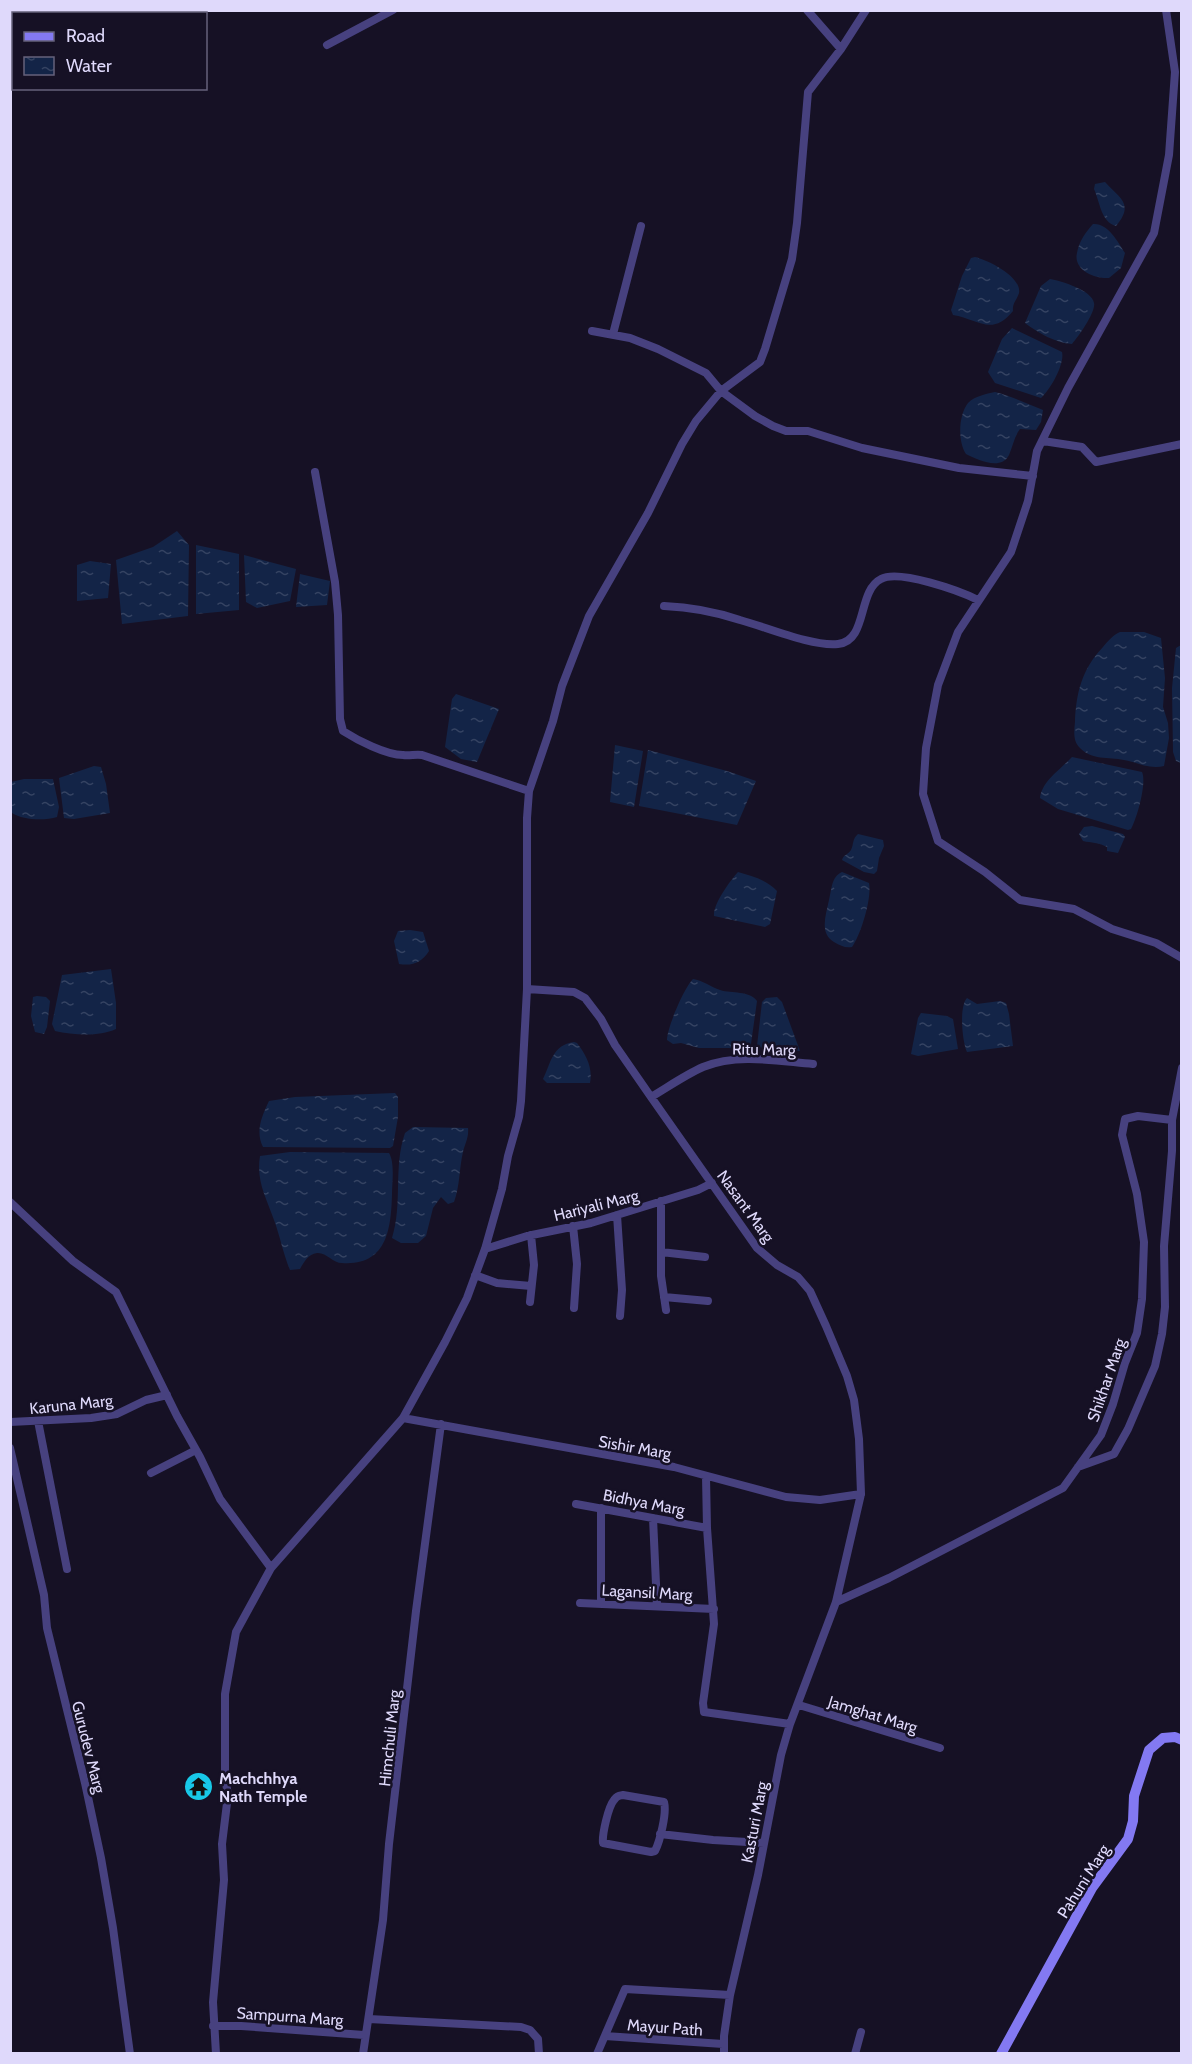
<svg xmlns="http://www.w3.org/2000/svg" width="1192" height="2064" font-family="Cabin,sans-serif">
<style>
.water{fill:url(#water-ripples)}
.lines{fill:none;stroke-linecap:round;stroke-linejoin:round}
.street{stroke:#47417f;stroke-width:8}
.secondary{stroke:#8379f2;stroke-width:10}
.labels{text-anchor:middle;stroke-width:5;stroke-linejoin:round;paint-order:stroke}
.street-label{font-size:16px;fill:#dfd9fb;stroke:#161125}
.poi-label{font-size:16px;font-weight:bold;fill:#dfd9fb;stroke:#161125;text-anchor:start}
</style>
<defs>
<pattern id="water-ripples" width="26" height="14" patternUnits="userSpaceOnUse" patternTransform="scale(1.5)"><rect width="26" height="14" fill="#132447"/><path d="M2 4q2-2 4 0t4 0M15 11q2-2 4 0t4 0" fill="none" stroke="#354362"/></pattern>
</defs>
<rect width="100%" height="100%" fill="#161125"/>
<!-- water -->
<path class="water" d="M1105,182c14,16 30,21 11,44 -15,-4 -16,-24 -22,-37l1,-5z
M1093,224c15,-1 25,18 32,29l-4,15 -12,10c-14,1 -36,-8 -32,-25 2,-12 9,-21 16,-29z
M975,257c13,3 47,20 44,36 -2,7 -7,10 -6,18 -21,26 -35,8 -60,4l-2,-5 11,-34 9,-18z
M1050,279c11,2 42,11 44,24 2,9 -15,33 -22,41 -16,-1 -34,-11 -47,-21l16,-37z
M1012,328l50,24c3,12 -12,38 -21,46l-46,-15 -7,-11 14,-33z
M995,392c16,4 32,12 48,18l-2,12 -5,8 -16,-1c-6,8 -7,17 -11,26 -8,16 -31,5 -43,-1 -8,-12 -8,-38 2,-51 7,-7 18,-9 27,-11z
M177,531l12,14 -1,71 -66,8 -6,-64 37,-13z
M196,545l43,9v56l-43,4z
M244,555l52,14 -6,32 -33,7 -11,-6z
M90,561l21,3 -3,34 -31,3v-36z
M300,574l30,7 -3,24 -31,2z
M1120,632h24l17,6 4,40 -2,29 5,16 1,15 -5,28c-14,4 -27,-4 -40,-6 -15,-3 -33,0 -44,-12 -7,-7 -6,-16 -5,-26 1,-29 7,-53 28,-75 5,-6 10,-12 17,-15z
M1181,645v118l-5,-2 -3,-9 -1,-64 4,-40z
M456,694l43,15 -22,53 -16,-3 -16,-12 7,-48z
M615,745l28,6 -9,56 -24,-5z
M648,750l79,21 29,10 -19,44 -98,-19z
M1072,757l70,15c5,11 -5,46 -11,57l-3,1 -70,-21 -18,-11c2,-17 20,-28 32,-41z
M94,766l7,1 5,17 4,29 -36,6 -10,-1 -5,-40z
M24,779h29l6,28 -2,10c-13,4 -34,3 -45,-4l-1,-31z
M1092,826l31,8 2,3 -7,16 -11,-2v-4c-9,-5 -15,-4 -24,-6l-4,-7 5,-7z
M858,834l25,6 1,6 -5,12 -2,13 -3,3 -10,-2 -22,-12c2,-6 6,-5 9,-10 3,-6 1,-11 7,-16z
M738,872c14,4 29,8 39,19l-7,33 -5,3 -51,-11c-1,-12 16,-35 24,-44z
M842,872l27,11c3,15 -8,51 -17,64 -7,1 -11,-1 -18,-5 -15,-9 -8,-27 -5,-42 3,-11 2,-23 13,-28z
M410,930l13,2 6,19c-8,12 -16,15 -30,13l-5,-23 4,-10z
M111,969l5,34v26c-18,8 -42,6 -61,2l-3,-7 10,-49z
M693,979c9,1 18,8 27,11 12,4 29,0 37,11l-7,50 -21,-3h-30l-18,-5 -8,1 -6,-4c0,-12 17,-52 26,-61z
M37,996l9,1 4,4 -3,26 -3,7 -9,-2 -4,-16 2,-19z
M777,997l5,5 18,49 -32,-1 -11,-4 5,-44 4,-4z
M967,998l10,6 23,-3 6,2 3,11 4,32 -46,6c-5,-11 -8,-46 0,-54z
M921,1013l26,3 6,3 5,30 -40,7 -7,-2 7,-36z
M574,1042l3,1c9,12 16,24 13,40h-43l-4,-4c8,-16 9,-34 31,-37z
M395,1093l3,4v20l-5,29 -3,2 -127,-1c-8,-16 -1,-31 6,-46l26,-4z
M413,1127l55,1c1,10 -3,15 -5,24 -4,17 -3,34 -9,50l-6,2 -7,-7 -8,11 -7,28 -8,7h-17l-9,-5c11,-34 1,-71 13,-105z
M290,1152l99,1c6,10 3,30 3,41 -1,35 -5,72 -50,69 -9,0 -16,-11 -25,-10 -9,1 -13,9 -17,16l-10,1c-7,-17 -10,-34 -16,-50 -8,-23 -18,-39 -14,-64z"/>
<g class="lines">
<!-- street -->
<path class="street" d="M807,10l34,39
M1166,10l9,62 -6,83 -15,78 -86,155 -31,63 -9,50 -17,51 -53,80 -20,53 -12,63 -3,46 15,47 47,31 35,28 54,9 38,20 44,14 26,15
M327,45l66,-35
M592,331l38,7 28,11 48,24 15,18 39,-29 5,-13 27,-90 5,-36 11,-131 33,-43 25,-39
M613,334l28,-108
M1043,441l39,6 14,15 86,-18
M315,472l20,110 3,33 2,104 3,12c14,9 43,24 60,24 7,1 12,-1 19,0l107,36
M664,606c25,1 52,6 76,14 26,7 73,27 98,24 30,-3 19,-53 43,-65 18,-10 79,12 97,21
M527,989l47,3 11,6 16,21 14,26 36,52 106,151 20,17 21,12 12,14 16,35 21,50 7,24 5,39 2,55 -25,108 -46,122 -9,31 -23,120 -28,120 -6,41v18
M651,1097c17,-10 34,-22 52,-30 35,-14 74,-6 110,-3
M661,1201v75l5,34
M10,1202l63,59 43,31 61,124 23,41 20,42 51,69
M617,1215l5,75 -2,26
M573,1226l4,38 -3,44
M485,1249l42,-13 64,-13 107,-33 14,-7
M661,1252l44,5
M475,1275l22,8 34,3
M664,1297l44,4
M530,1302l4,-37 -3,-30
M403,1418l271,49 112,30 34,3 41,-6
M38,1421l29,148
M10,1422l81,-4 26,-4 29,-14 21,-5
M10,1448l34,147 3,33 38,155 16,75 12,70 17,126
M1078,1467l36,-13 14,-25 27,-63 7,-32 3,-27 -1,-61 8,-95v-31
M151,1473l45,-23
M706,1476l1,52 7,96 -11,79 1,9 86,12
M576,1504l131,24
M653,1518l4,88
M836,1602l53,-24 174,-90 38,-53 12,-31 12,-41 12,-30 5,-34 2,-57 -7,-48 -15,-59 3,-16 13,-3 34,4 10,-52
M580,1603l134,6
M601,1603v-95
M799,1705l141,43
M623,1795l41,7c3,11 -4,39 -9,49l-4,1 -48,-9c-1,-8 5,-36 11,-43 3,-4 4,-4 9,-5z
M660,1834l53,6 51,3
M369,2019l152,8 9,3 8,9 1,15
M213,2026h28l123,9
M605,2036l118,8
M216,2054l-3,-52 11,-122 -2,-36 6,-49 -3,-18v-83l11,-62 35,-64 132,-150 42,-76 22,-44 18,-49 17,-60 6,-33 11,-39 2,-16 6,-112v-171l2,-27 24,-70 9,-35 27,-70 59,-103 34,-69 14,-23 25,-30 34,25 18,10 13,5h22l54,17 97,20 74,8
M363,2054l20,-134 6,-76 27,-233 25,-187
M597,2054l28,-65 105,6
M855,2054l6,-22"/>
<!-- secondary -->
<path class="secondary" d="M1001,2054l91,-166 36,-49 5,-18 1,-25 15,-46 14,-12 12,-1 7,3"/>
</g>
<!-- icons -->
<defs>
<symbol id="temple-disc" viewBox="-11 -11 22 22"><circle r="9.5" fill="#18c8e8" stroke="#161125"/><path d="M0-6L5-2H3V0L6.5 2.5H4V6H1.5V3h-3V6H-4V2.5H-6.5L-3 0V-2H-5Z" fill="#111"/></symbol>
</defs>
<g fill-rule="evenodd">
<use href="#temple-disc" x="182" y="1770" width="33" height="33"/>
</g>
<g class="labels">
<!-- street labels -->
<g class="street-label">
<text transform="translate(764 1049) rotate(1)" y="6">Ritu Marg</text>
<text transform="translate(596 1205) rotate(-14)" y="6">Hariyali Marg</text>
<text transform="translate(746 1206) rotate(54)" y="6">Nasant Marg</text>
<text transform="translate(1106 1380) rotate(-71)" y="6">Shikhar Marg</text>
<text transform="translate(71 1404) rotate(-6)" y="6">Karuna Marg</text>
<text transform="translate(635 1447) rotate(10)" y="6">Sishir Marg</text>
<text transform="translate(644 1502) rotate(11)" y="6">Bidhya Marg</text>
<text transform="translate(647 1592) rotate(3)" y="6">Lagansil Marg</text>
<text transform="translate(873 1714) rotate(17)" y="6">Jamghat Marg</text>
<text transform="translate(389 1738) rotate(-84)" y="6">Himchuli Marg</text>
<text transform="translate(89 1747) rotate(76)" y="6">Gurudev Marg</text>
<text transform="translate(754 1822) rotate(-79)" y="6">Kasturi Marg</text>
<text transform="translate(1083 1881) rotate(-58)" y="6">Pahuni Marg</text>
<text transform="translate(290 2016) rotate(4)" y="6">Sampurna Marg</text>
<text transform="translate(665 2027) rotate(4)" y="6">Mayur Path</text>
</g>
<!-- poi labels -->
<g class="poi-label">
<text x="219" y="1784">Machchhya<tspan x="219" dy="18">Nath Temple</tspan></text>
</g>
</g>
<!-- border -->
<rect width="1192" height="2064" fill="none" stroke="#dfd9fb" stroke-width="24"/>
<!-- legend -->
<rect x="12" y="12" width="195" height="78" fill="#161125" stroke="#66617b" stroke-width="1.5"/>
<rect x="24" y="32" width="30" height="9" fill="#8379f2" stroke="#66617b" stroke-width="1.5"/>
<text x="66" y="42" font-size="18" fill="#dfd9fb">Road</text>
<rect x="24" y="57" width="30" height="18" fill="url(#water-ripples)" stroke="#66617b" stroke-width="1.5"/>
<text x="66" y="72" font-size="18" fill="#dfd9fb">Water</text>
</svg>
